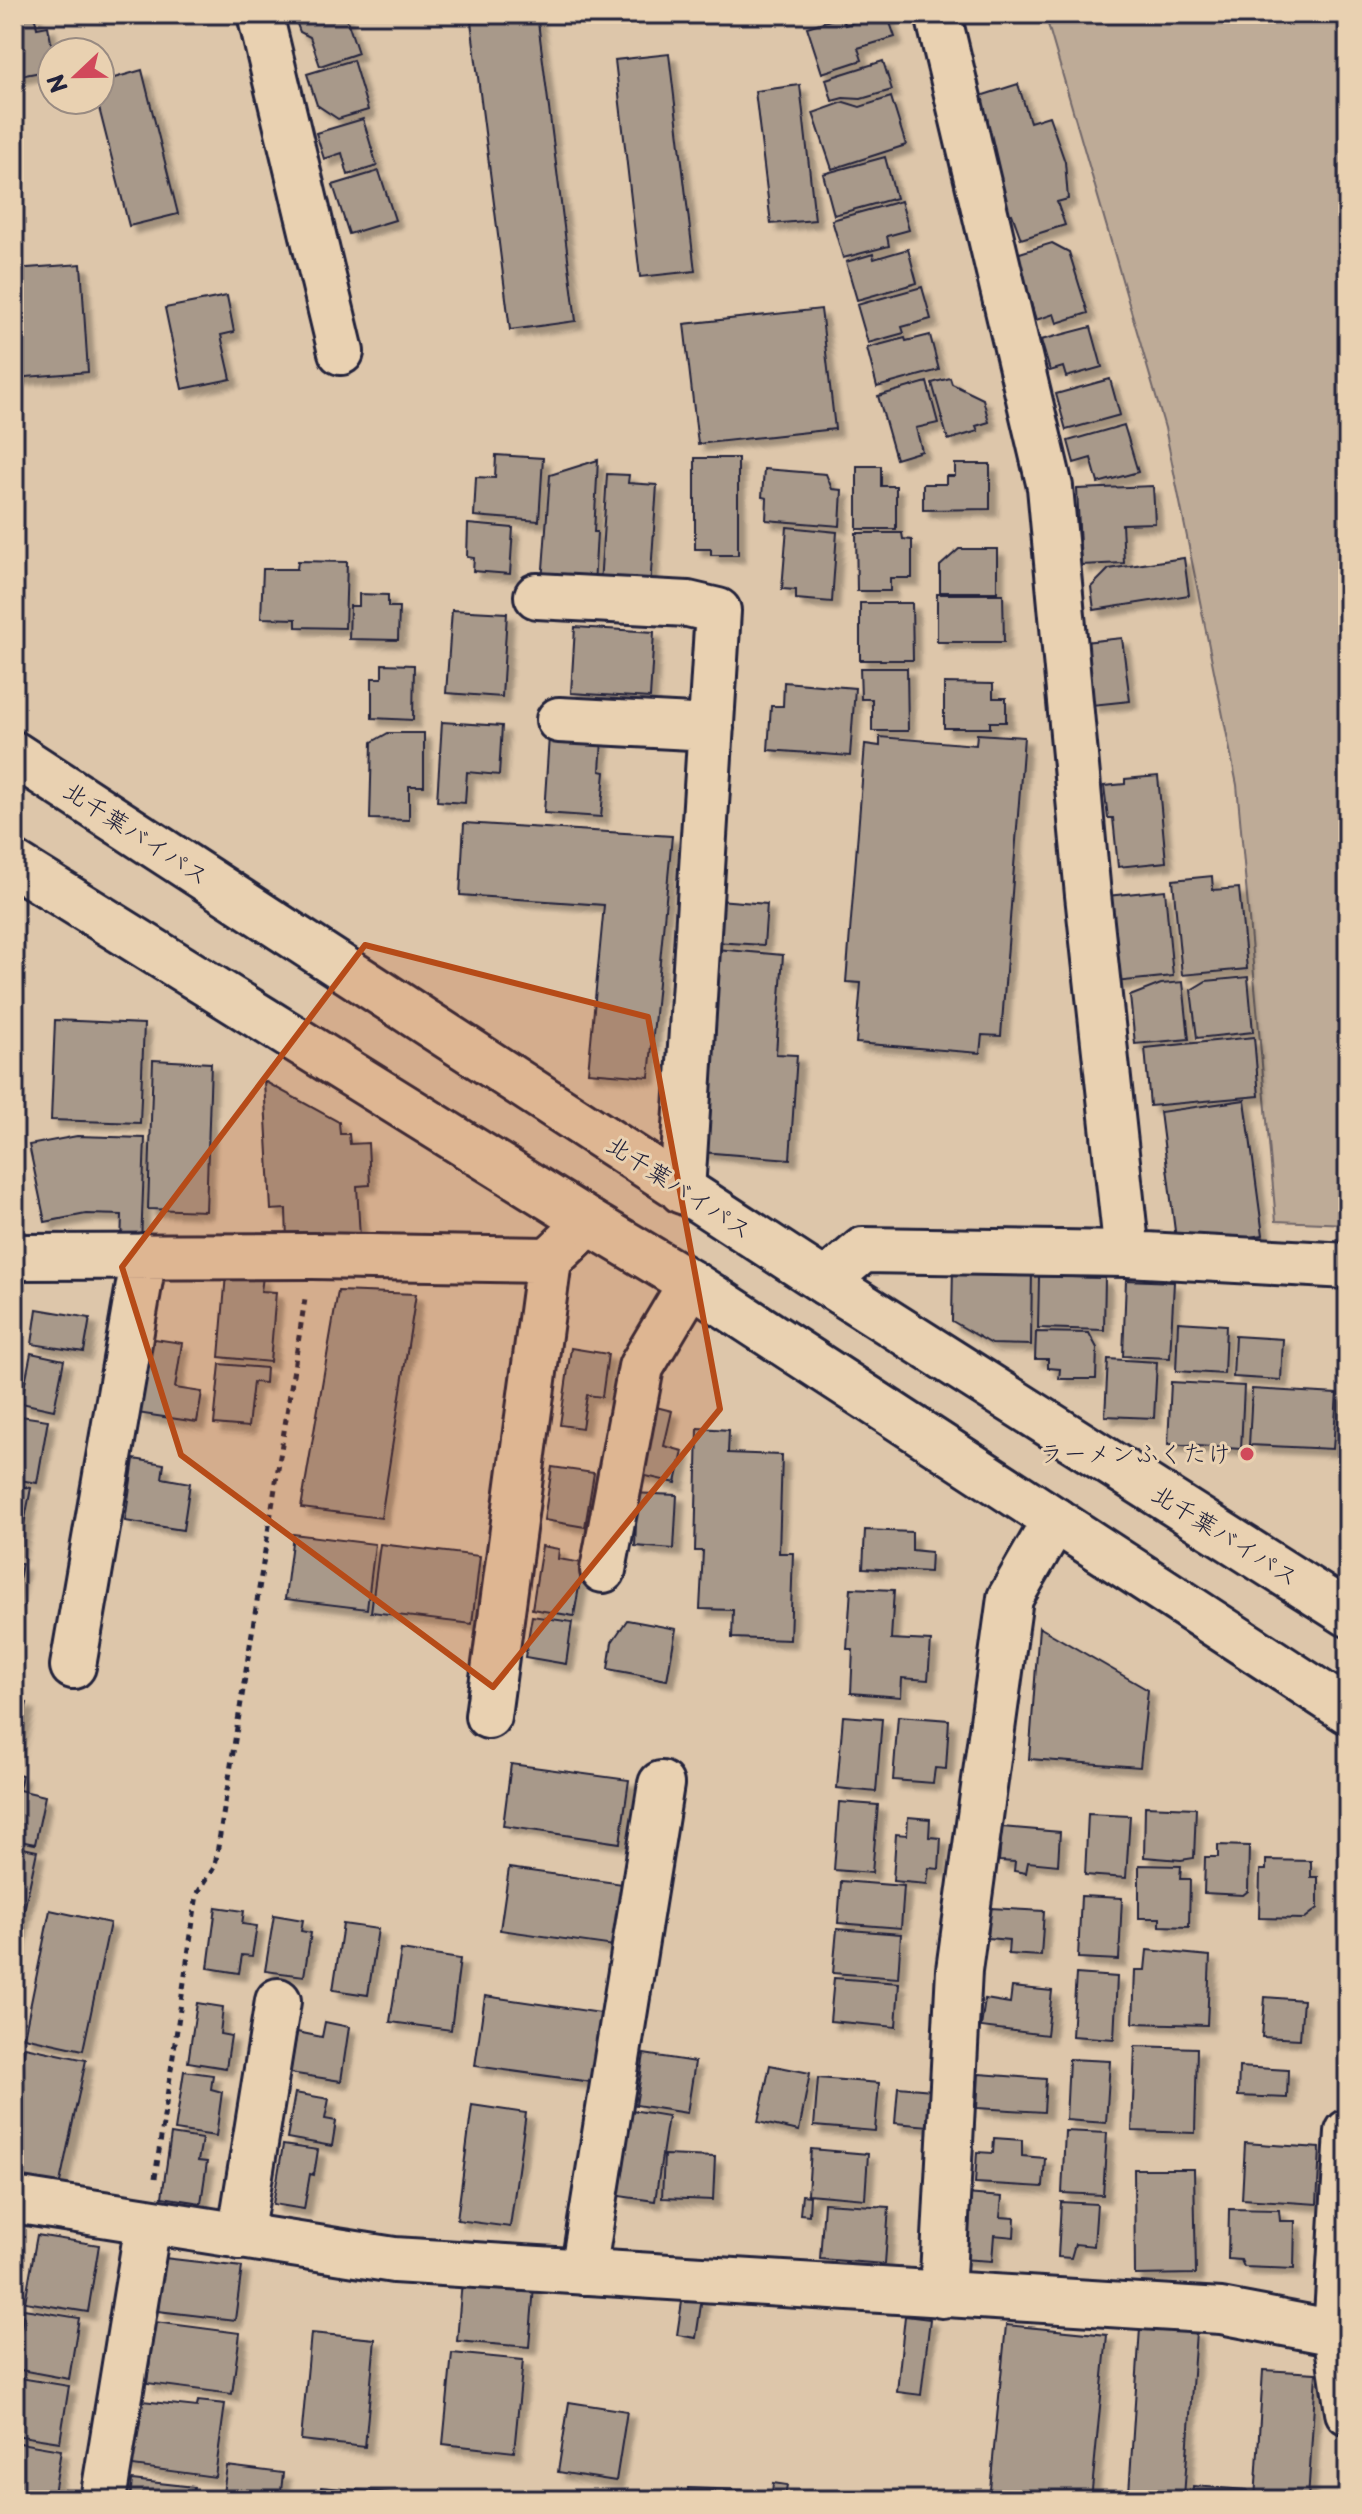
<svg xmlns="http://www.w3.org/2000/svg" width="1362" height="2514" font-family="'Playpen Sans','Klee One',sans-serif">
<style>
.green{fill:#beab97;stroke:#706669;stroke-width:2}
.building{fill:#a8998a;stroke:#22223b;stroke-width:2;filter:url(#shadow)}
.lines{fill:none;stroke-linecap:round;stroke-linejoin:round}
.minor-casing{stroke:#22223b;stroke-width:50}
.highway-casing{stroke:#22223b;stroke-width:50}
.path{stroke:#22223b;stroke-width:5;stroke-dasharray:6 6;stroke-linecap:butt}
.minor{stroke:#e9d1b1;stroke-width:44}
.highway{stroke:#e9d1b1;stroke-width:44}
.marked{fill:#b64b18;fill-opacity:0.2;stroke:#b64b18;stroke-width:6;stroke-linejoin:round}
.poi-dot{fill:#d1495b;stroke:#e9d1b1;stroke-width:3}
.labels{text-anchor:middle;stroke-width:6;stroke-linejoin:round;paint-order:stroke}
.street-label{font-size:24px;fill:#22223b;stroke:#e9d1b1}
.poi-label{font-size:24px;fill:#22223b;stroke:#e9d1b1;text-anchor:end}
</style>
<defs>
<filter id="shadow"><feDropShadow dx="7" dy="7" stdDeviation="2" flood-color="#0004"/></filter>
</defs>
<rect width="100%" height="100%" fill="#ddc6aa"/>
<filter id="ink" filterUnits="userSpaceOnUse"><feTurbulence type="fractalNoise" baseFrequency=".0125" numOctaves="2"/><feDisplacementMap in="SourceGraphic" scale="16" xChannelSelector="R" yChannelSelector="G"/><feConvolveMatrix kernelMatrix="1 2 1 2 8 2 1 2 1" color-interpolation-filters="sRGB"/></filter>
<g filter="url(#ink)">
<!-- green -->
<path class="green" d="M1045,14h303v59l-3,27 3,1v1123l-72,-3 -39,-436 -72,-357z"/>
<!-- building -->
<path class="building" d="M14,14h20l3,14 11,-2 5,26 -1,18 -38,7z
M301,14h44l13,39 -38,13 -10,-29 -10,-5 -6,-16z
M470,14h67l39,307 -66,9z
M882,14h5l8,23 -37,11 4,12 -40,13 -15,-46 36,-11 2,9z
M669,54l26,217 -55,6 -25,-217z
M353,60l15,50 -30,9 -21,-14 -10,-31z
M883,61l9,29 -31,9 -18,-1 -11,3 -6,-22z
M142,70l36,144 -49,12 -32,-126h3v-18z
M1018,84l12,38 19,-6 16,46 3,37 -11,3 8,23 -44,14 -9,-25 -12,3 -26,-119z
M800,85l15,135 -44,4 -16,-133z
M891,97l15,48 -74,24 -19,-56 31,-11 16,5z
M363,119l14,47 -29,9 -6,-22 -18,6 -8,-26z
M885,157l11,41 -62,17 -11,-41z
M379,171l16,49 -46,14 -16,-49z
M901,201l8,29 -22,6 2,10 -46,12 -11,-38z
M1052,243l17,9 19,61 -31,10 -3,-9 -18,6 -5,-17 -5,3 -16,-50z
M908,249l9,34 -60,17 -11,-38 27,-8 1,5z
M81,264l7,108 -74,6v-109z
M922,287l9,32 -29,8 2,6 -36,10 -11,-38z
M227,296l7,36 -13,3 10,44 -49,10 -17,-81z
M821,309l14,120 -137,15 -14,-120z
M1091,327l11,40 -36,10 -3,-10 -13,4 -9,-31z
M930,335l9,35 -62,17 -10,-39 38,-10 1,3z
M950,378l2,6 31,15 6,23 -13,4 2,5 -30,9 -16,-57z
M1110,379l10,36 -54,15 -10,-36z
M927,382l11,41 -22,5 6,23 -26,8 -18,-63z
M1124,425l14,47 -40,11 -7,-25 -17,5 -6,-22z
M496,455l47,3 -4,63 -65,-5 2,-39 19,1z
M695,458h43v97h-27v-6h-16z
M598,460l-4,72h3l-3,54 -52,-4 8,-107z
M955,464h35v45l-67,1v-26h23v-8h9z
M857,466h24v20h15v43h-39z
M764,469l62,5 6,15 10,1 -2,36 -74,-6 1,-22 -5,-1z
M607,474l22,1 -1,8 29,2 -7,103 -50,-3z
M1153,486l2,37 -33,1 2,39 -43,2 -4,-76z
M468,524l45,4 -3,46 -37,-3 1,-13 -7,-1z
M787,527l50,5 -5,70 -36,-3v-9l-14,-1z
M856,533h46l1,6 9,1v38h-22v13h-33z
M959,549h38v43h-57v-26z
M1184,558l5,37 -95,15 -3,-23 18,-18z
M298,561l49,1 -2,66 -49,-1v-8l-35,-1 2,-49h34z
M359,594l29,1v12h11l-1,33 -49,-1 1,-33h9z
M937,594h66l1,48h-67z
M860,603h52l1,57h-53z
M452,610l55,3 -5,84 -56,-4z
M575,627l79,5 -4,66 -79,-5z
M1122,638l8,63 -38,4 -8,-63z
M382,664l32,1 -1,55 -41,-2v-40h10z
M860,668h47l1,63h-36v-32h-11z
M784,682l71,6 -5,68 -82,-6 3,-44h12z
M944,683l49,1v14h13v24h-16v6h-46z
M442,722l60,4 -3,49 -32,-3 -2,31 -28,-2z
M388,733h36v53h-15v34l-39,-1 2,-77z
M977,734l47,3 -23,299 -19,-1 -2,18 -124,-10 5,-60 -15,-1 19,-238 15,2v-9l96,8z
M549,736l53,4 -2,31 5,1 -4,45 -57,-4z
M1158,776l8,86 -48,5 -5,-49h-5l-4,-32 21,-2v-5z
M464,823l208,13 -23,241 -61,-5 16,-167 -144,-10z
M1212,876l1,14 26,-2 8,81 -65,6 -9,-95z
M1165,890l8,86 -58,6 -8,-86z
M718,900l49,4 -3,41 -50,-3z
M716,949l67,6 -7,99 21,1 -7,104 -89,-7z
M1248,977l5,55 -56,6 -6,-48 15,-9z
M1183,982l6,57 -54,5 -5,-48 31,-12z
M55,1020l89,4 -4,99 -89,-3z
M1254,1037l5,59 -109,10 -5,-58z
M153,1060l58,3 -5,148 -58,-2z
M264,1081l75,41 1,12h9l1,10 18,-1 2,42 -13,1 3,51 -73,5 -1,-33 -15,1z
M1245,1100l18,135 -86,12 -17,-135z
M77,1136l68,2 -4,106 -20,-1 1,-28 -36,-1 -41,8 -16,-77z
M953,1265l79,2 -1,78 -39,-1 -40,-23z
M226,1274l37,3 -2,14 15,1 -6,70 -51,-5z
M1039,1276l66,2 -1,52 -66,-2z
M1126,1280l48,2 -4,76 -47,-2z
M338,1291l78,3 -35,224 -80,-10z
M37,1309l53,9 -6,34 -52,-8z
M1178,1322l48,3 -2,49 -48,-3z
M1036,1332l53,1 8,15 -1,31h-37l1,-10 -12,-1v-9h-13z
M1235,1336l48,3 -2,41 -48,-3z
M148,1338l34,5 -7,45 27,4 -5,30 -60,-9z
M571,1348l37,6 -6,43 -15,-2 -5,33 -22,-3z
M31,1353l33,7 -10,50 -33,-7z
M1108,1359l49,3 -3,56 -49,-2z
M220,1364l46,4 -1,15 -12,-1 -5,45 -34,-3z
M1171,1382l73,4 -3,63 -73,-5z
M1252,1389l85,5 -4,55 -84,-4z
M648,1405l24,6 -8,35 19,5 -7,32 -43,-10z
M14,1415l34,5 -11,63 -23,-4z
M698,1428l31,2 -1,23 54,2 -3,98h14l-3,87 -58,-2 1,-28 -33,-1 3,-58h-8z
M134,1459l30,5 -2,14 28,5 -7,47 -58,-9z
M552,1467l42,6 -9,54 -41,-7z
M14,1485l17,3 -13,67 -4,-1z
M632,1493l45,2 -3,54 -39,-3 1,-22 -6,-1z
M865,1530l47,2v18l19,2 -1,20 -67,-4z
M293,1534l82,10 -8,65 -82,-10z
M380,1544l100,12 -8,68 -101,-12z
M542,1546l17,3 -1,10 25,4 -9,53 -42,-7z
M14,1563l8,1 -8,41z
M851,1588l43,2 -3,49 40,2 -3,39 -26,-2 -1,19 -50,-4 2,-44h-6z
M532,1616l40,6 -6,42 -41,-7z
M627,1620l49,9 -9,51 -59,-11 4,-27z
M1039,1627l109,63 -8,77 -111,-8z
M14,1700l13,3 -13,52z
M843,1716l39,3 -6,73 -39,-4z
M898,1716l51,4 -3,49 -11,-1 -2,15 -40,-3z
M511,1764l118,16 -9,63 -117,-17z
M14,1773l8,2 -3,15 26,6 -10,48 -21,-4z
M839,1802l39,3 -6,68 -38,-3z
M1145,1806l51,2 -2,50 -13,2 -37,-3z
M1088,1814l42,2 -4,62 -41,-3z
M908,1817l22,2 -1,18 12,1 -2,31 -10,-1 -2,16 -34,-3 3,-47 11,1z
M1002,1827l58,5 -2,33 -30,-3 -2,11 -12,-2 1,-9 -16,-1z
M1218,1845l31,1 -1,45 -5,4 -39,-2 1,-36h13z
M14,1846l23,5 -23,106z
M1266,1860l45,1v16h7v31l-14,11 -45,-1 1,-48h6z
M1139,1865l42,1 -1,13h10l-1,48 -29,-1v-8h-21z
M509,1868l121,17 -16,61 -114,-16z
M841,1881l63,5 -3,42 -63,-5z
M1081,1896l41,2 -3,62 -41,-2z
M216,1907l28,4 -2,13 15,2 -5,30 -10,-1 -3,18 -31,-5z
M990,1908l54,3 -3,45 -33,-2 1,-14 -21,-2z
M50,1910l60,13 -27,127 -59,-13z
M274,1915l29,5 -2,11 10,2 -7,43 -39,-5z
M343,1924l35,5 -10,66 -35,-5z
M837,1929l64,5 -3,44 -65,-5z
M401,1950l59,9 -9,71 -61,-8z
M1147,1950l63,6 -3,69 -74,-2 2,-53h10z
M1076,1974l41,3 -3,62 -42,-3z
M834,1978l65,5 -3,44 -66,-6z
M1012,1987l40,4 -5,44 -66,-8 4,-28 25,4z
M485,1996l123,18 -9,69 -124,-17z
M1265,1997l38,3 -3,39 -38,-2z
M197,2003l26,4 -3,27 11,2 -5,32 -38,-6z
M325,2022l24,5 -8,54 -51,-8 7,-41 25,5z
M1135,2046l62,2 -2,85 -63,-2z
M25,2047l61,13 -28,132 -44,-10v-82z
M644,2054l51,8 -8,51 -51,-8z
M1069,2059l41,2 -4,62 -40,-3z
M770,2065l40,8 -11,58 -41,-9z
M1239,2067l49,3 -1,28 -49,-2z
M184,2071l29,4 -2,14 11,3 -6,44 -41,-6z
M979,2074l67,5 -2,33 -67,-4z
M818,2078l61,5 -4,48 -61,-5z
M898,2087l34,3 -3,36 -34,-3z
M295,2093l34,6 -4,20 11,2 -4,25 -45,-8z
M472,2105l54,8 -16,114 -53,-7z
M632,2110l36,6 -13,85 -36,-5z
M1065,2131l42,2 -4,62 -41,-2z
M171,2134l31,5 -4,22 9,1 -6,41 -39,-6z
M994,2138l28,2v16l23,2 -2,29 -68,-4 2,-31 16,1z
M1245,2143l75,5 -3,56 -75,-5z
M283,2145l35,5 -4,25 -4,-1 -6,35 -31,-5z
M811,2149l57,5 -3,45 -57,-5z
M664,2155l51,2 -2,43 -51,-2z
M1134,2169h60l2,105 -61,1z
M966,2194l36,3 -2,20 15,1 -1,19 -20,-2 -2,26 -31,-2z
M802,2195l8,1 -1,19 -9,-1z
M1061,2202l36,2 -3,42 -19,-2 -4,14 -13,-1z
M824,2203l65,4 -4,57 -65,-5z
M1229,2209l50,1 1,11h15l-1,48 -50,-2 -3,-7 -13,-1z
M37,2235l62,10 -11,67 -63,-10z
M164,2258l78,9 -7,53 -77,-9z
M462,2280l72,7 -5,60 -72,-6z
M683,2295l19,3 -6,40 -19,-3z
M24,2309l55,9 -10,61 -54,-10z
M905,2316l25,3 -9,76 -24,-3z
M155,2322l85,11 -8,61 -85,-11z
M1006,2325l101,10 -16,165h-102z
M1140,2328l56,4 -12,165 -55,-4z
M311,2333l64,6 -10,108 -64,-7z
M452,2353l71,7 -9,92 -71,-8z
M1263,2370l53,3 -8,127h-53z
M14,2377l55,9 -9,56 -46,-7z
M133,2400l64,7 1,-6 27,3 -10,73 -90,-12z
M569,2402l58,9 -11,70 -58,-9z
M14,2442l47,8 -8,50 -39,-1z
M227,2466l56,7 -3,27h-58z
M132,2480l62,7 -1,13h-63z
M773,2483l14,2 -2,11 -13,-3z
M1193,2486l54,4 5,10h-79v-3l19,2z
M321,2487l79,7 -1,6h-80z
M688,2488l54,2 -1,10h-54z"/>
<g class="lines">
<defs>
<path id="minor" d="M260,14l81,338
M938,14l112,473 38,408 39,359
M537,596l151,8 30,7 -36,580
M559,720l152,8
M14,1257l298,-1 237,4 40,-38
M825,1282l38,-32 264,4 221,12
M603,1570l38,-203 50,-84
M73,1666l71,-410
M488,1716l61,-456
M1348,2132l-12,201 12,79
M14,2200l380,60 827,51 115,22h12
M240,2237l38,-236
M583,2272l78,-488
M942,2295l17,-325 51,-372 45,-78
M103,2500l45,-277"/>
<path id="highway" d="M14,754l811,528 523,332
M14,864l575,358 102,61 657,428"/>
</defs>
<!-- minor casing -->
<use href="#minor" class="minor-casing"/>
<!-- highway casing -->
<use href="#highway" class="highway-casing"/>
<!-- path -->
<path class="path" d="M155,2178l42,-284 18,-28 90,-567"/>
<!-- minor -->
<use href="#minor" class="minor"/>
<!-- highway -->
<use href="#highway" class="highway"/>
</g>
</g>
<!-- marked area -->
<path class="marked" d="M365,945l283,72 72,392 -227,278 -312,-232 -59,-188z"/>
<!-- markers -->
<circle class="poi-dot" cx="1247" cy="1454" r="8"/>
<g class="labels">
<!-- street labels -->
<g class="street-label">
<text transform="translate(136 834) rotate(33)" y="8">北千葉バイパス</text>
<text transform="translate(679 1188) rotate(33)" y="8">北千葉バイパス</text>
<text transform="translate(1225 1536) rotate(32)" y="8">北千葉バイパス</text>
</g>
<!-- poi labels -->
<g class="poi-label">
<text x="1231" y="1462">ラーメンふくたけ</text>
</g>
</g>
<!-- margin -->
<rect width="1362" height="2514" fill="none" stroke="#e9d1b1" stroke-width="48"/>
<rect x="24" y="24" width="1314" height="2466" fill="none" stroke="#22223b" stroke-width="3" filter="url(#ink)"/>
<!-- north arrow -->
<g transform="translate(76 76) rotate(248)"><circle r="38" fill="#e9d1b1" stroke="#998b82" stroke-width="2"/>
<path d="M0-6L14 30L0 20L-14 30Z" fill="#d1495b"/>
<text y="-12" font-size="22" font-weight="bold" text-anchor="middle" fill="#22223b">N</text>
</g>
</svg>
